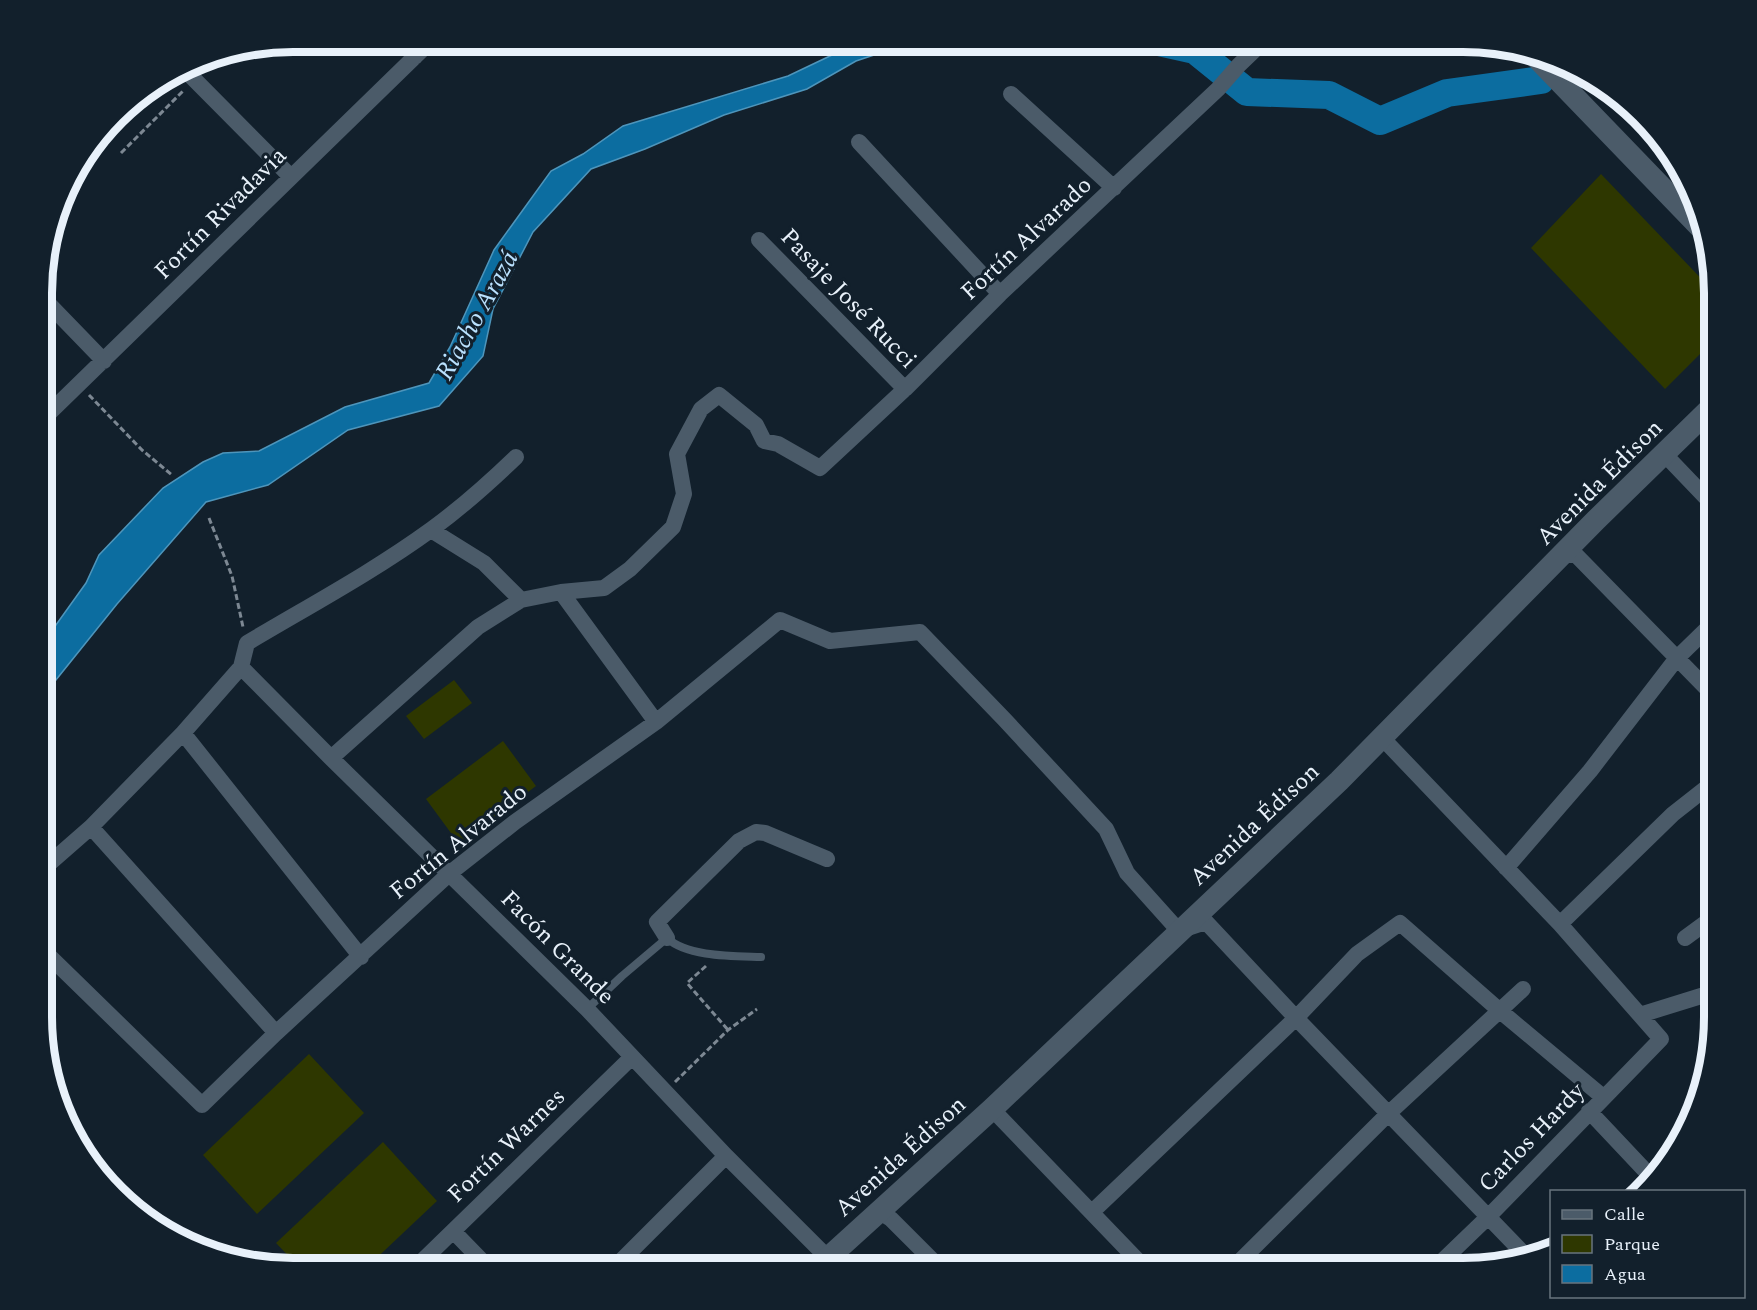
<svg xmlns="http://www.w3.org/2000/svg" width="1757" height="1310" font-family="Spectral,serif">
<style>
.green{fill:#2e3700}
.water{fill:#0c6da0;stroke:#4e95bb;stroke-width:1.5}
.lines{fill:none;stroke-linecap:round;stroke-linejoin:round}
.river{stroke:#0c6da0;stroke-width:28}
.path{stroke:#7d8893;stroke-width:3;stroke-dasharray:6 3;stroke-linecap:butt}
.lane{stroke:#4b5b69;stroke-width:8}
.street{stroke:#4b5b69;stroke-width:16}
.secondary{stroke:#4b5b69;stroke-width:22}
.labels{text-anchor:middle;stroke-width:6;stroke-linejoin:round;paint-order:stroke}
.street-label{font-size:24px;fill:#e8f1fa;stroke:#12202c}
.water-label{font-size:26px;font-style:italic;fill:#bae1fe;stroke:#12202c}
.rim{fill:none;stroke:#e8f1fa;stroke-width:8}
</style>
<rect width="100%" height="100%" fill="#12202c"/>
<!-- green -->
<path class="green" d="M1601,174l114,119v46l-50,50 -134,-141z
M454,680l18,23 -48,36 -18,-23z
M503,741l33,45 -77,58 -33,-45z
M309,1054l55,59 -107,101 -54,-59z
M383,1142l54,59 -71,67 -67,-1 -23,-24z"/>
<!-- water -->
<path class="water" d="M846,42h57l-8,6 -39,13 -49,28 -83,26 -79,34 -54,20 -58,63 -40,77 -10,47 -44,50 -91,24 -80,55 -62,17 -89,102 -74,92v-53l43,-60 13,-28 64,-67 40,-26 20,-9 36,-2 86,-44 84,-24 21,-36 44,-97 57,-79 32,-17 40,-28 165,-50 44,-21z
M1113,42h60l22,8z"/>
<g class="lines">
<!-- river -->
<path class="river" d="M1159,42l36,8 52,42 82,3 51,26 67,-28 94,-13
M1574,75l7,-1"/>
<!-- path -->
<path class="path" d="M121,153l62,-62
M89,395l53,55 30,25
M209,518l23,58 11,51
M706,966l-19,17 41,47
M675,1082l53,-52 29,-21"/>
<!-- lane -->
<path class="lane" d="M587,1009l35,-33 45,-38c20,19 67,18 94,19"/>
<!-- street -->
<path class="street" d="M401,42l14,15
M186,71l105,106
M1011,94l103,94
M859,142l141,152
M759,240l146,149
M44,299l60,62
M44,418l386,-376
M1670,460l45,47
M431,530l53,33 37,37
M1563,555h13l139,142
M561,592l95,130
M241,667l90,91 256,251 139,147 108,108
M183,733l178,224
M1388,744l172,180 101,115 -173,178 -53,51
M331,758l147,-131 43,-27 40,-8 43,-4 26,-19 43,-42 11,-33 -7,-40 24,-45 18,-14 37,30 8,16 14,3 42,24 85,-79 95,-95 218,-205 21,-24 24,-23
M91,827l185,206
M1506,868l84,-97 87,-113 38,-37
M43,869l48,-42 92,-94 58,-66 6,-24c62,-37 126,-71 185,-114 30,-22 57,-46 84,-72
M1560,924l113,-110 42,-33
M667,938l-10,-16 82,-81 17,-9 9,1 62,26
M1685,938l30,-22
M43,950l159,155 74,-72 174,-160 65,-51 141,-100 124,-102 50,21 90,-9 84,87 102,110 21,44 52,58 27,-9 90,96 228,236
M1640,1015l74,-23
M992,1109l153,159
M1589,1111l65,69
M880,1212l11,7 49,49
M1092,1212l204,-194 61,-64 43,-31 99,87 104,87
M453,1231l36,37
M415,1268l217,-211
M614,1268l112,-112
M1233,1268l155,-154 135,-125"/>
<!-- secondary -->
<path class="secondary" d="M1534,55l165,171
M817,1268l175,-159 347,-328 257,-261 119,-116"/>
</g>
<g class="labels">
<!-- street labels -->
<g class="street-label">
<text transform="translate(220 213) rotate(-45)" y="8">Fortín Rivadavia</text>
<text transform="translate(1026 238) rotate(-43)" y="8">Fortín Alvarado</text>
<text transform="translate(849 298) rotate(46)" y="8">Pasaje José Rucci</text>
<text transform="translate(1599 482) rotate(-45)" y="8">Avenida Édison</text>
<text transform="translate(1254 824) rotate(-43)" y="8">Avenida Édison</text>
<text transform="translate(458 841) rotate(-39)" y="8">Fortín Alvarado</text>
<text transform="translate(558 947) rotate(45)" y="8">Facón Grande</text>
<text transform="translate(1531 1137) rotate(-46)" y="8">Carlos Hardy</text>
<text transform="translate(506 1145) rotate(-44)" y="8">Fortín Warnes</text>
<text transform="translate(900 1156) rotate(-42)" y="8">Avenida Édison</text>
</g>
<!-- water labels -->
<g class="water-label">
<text transform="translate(476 315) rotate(-61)" y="9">Riacho Arazá</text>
</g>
</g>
<!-- crop -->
<path d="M0 0H1757V1310H0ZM293 52H1463A241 241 0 0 1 1704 293V1017A241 241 0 0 1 1463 1258H293A241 241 0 0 1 52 1017V293A241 241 0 0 1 293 52Z" fill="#12202c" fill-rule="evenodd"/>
<path class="rim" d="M293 52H1463A241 241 0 0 1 1704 293V1017A241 241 0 0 1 1463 1258H293A241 241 0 0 1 52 1017V293A241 241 0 0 1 293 52Z"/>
<!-- legend -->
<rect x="1550" y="1190" width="195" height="108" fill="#12202c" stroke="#68747e" stroke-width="1.5"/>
<rect x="1562" y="1210" width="30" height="9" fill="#4b5b69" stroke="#68747e" stroke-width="1.5"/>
<text x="1604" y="1220" font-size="18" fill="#e8f1fa">Calle</text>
<rect x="1562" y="1235" width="30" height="18" fill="#2e3700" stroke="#68747e" stroke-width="1.5"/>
<text x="1604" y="1250" font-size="18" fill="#e8f1fa">Parque</text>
<rect x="1562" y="1265" width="30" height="18" fill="#0c6da0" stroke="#68747e" stroke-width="1.5"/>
<text x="1604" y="1280" font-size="18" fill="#e8f1fa">Agua</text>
</svg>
